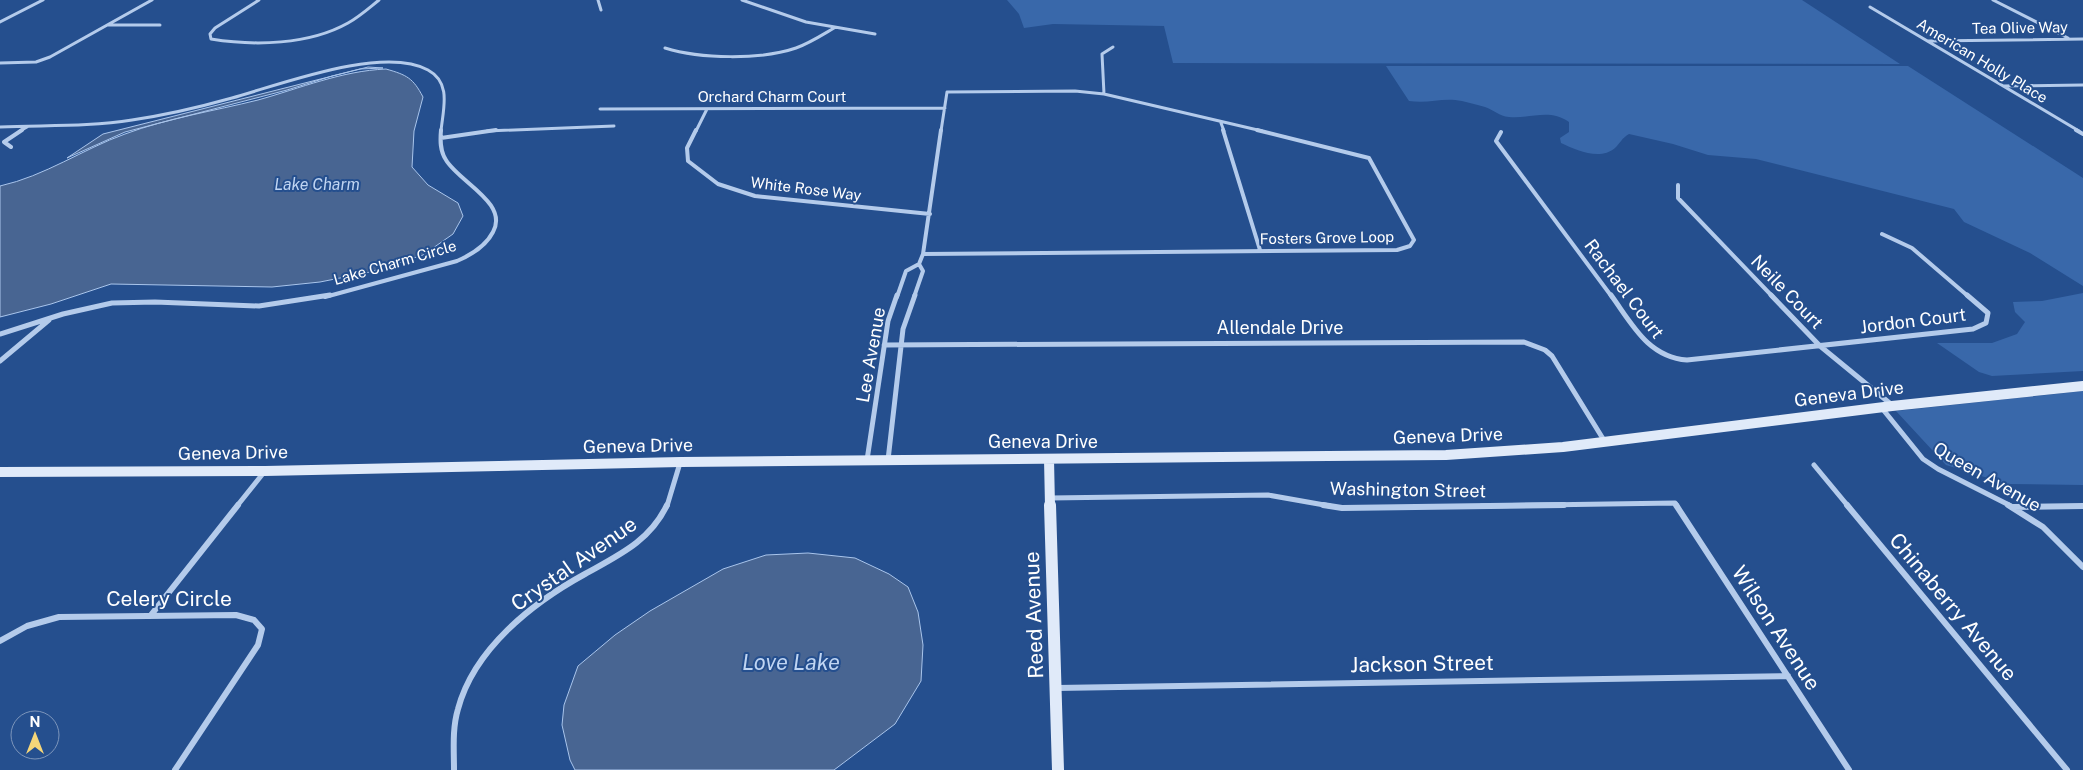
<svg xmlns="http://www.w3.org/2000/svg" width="2083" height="770" font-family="'Public Sans',sans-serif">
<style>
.green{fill:#3968aa}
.water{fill:#486592;stroke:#a9c5ec}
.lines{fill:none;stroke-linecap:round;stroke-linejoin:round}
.street-far3{stroke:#b4cbeb;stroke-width:3}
.street-far2{stroke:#b4cbeb;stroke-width:4}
.street-far1{stroke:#b4cbeb;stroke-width:5}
.street{stroke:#b4cbeb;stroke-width:6}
.secondary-far1{stroke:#e0eaf9;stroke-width:10}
.secondary{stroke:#e0eaf9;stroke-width:12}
.labels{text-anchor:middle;stroke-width:4;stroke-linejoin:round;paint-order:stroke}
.far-street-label{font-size:15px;fill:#fff;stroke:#254f8e}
.far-water-label{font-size:16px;font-style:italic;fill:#c0d5f2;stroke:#254f8e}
.street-label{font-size:18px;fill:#fff;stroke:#254f8e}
.near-street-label{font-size:21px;fill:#fff;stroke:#254f8e}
.near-water-label{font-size:22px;font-style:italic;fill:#c0d5f2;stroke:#254f8e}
</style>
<rect width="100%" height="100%" fill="#254f8e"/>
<!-- green -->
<path class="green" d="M1007,0h795l98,64 -727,-1 -9,-37 -111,-2 -29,4 -5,-14z
M1386,66h522l175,112v108l-53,-33 -66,-31 -10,-13 -198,-50 -48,-4 -35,-11 -44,-10c-7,4 -9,9 -14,14 -15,13 -39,2 -54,-5l-1,-5 9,-6v-10c-20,-14 -38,-3 -60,-5 -10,-1 -15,-7 -24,-10 -7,-2 -15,-4 -23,-6 -20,-4 -32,3 -53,0z
M2083,293v78l-91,5 -13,-4 -42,-29h55l25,-9 8,-12 -10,-10 -2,-10 29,-1z
M2083,391v94l-76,-1 -61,-19 -50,-54z"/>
<!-- water -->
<path class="water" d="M368,67l15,1 -23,1 -28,7 -45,14 -162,42 -58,26 36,-24z
M386,69c21,6 27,9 37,28l-9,34 -2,36 16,18 30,18 5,13 -10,18 -30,21 -53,17 -50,10 -48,5 -161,-3 -60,20 -51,13v-131c45,-10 83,-37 125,-52 43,-16 89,-23 133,-34 43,-12 83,-29 128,-31z
M808,553l47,5 34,16 19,13 10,25 5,33 -2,36 -26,43 -61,46h-259l-5,-10 -8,-35 2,-20 14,-39 37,-31 35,-24 73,-42 43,-14z"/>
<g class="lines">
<!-- street-far3 -->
<path class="street-far3" d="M259,0l-44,28 -5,6 1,5c43,7 98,6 137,-16 11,-6 21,-15 31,-23
M598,0l3,10
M742,0l64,22 69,12
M1993,0l75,38
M1870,7l209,124
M0,22l43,-22
M108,25h52
M1928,41l155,-2
M665,48c35,11 96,12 131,0 14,-5 26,-13 38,-20
M0,63l36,-1 14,-5 102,-57
M2003,86l80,-1
M1104,94l-2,-40 11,-7
M600,109l345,-1
M1221,123l3,8
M0,127c44,-2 89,0 132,-7 34,-5 68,-13 100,-22 47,-13 151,-53 196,-28 24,13 15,39 13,61
M20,131l7,-4
M487,131l127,-5
M696,131l11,-22
M941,131l6,-39 128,-1 29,3 158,37"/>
<!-- street-far2 -->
<path class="street-far2" d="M696,130l-9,18 1,13 30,23 37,12 175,18
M1223,130l37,120
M2076,130l7,4
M1501,132l-5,9 116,156
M441,138l55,-8
M11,147l-7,-5 18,-12
M1678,185v13l95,99
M1882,234l30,14 57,49
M923,254l18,-124
M923,254l474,-4 13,-4 4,-6 -45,-82 -112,-28
M325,297l132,-36c14,-6 29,-15 36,-29 16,-29 -34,-50 -47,-72 -6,-9 -6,-19 -5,-30
M897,297l9,-26 13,-7 4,-10
M914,297l9,-26 -4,-7"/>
<!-- street-far1 -->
<path class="street-far1" d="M1611,295c21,29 37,62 76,65l286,-31 13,-6 2,-10 -21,-18
M1771,295l49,51 72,59
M0,334l63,-20 49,-11 43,-1 104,4 71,-11
M884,345l640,-3 21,8 7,6 53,86
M0,361l49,-41
M1881,407l42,52 15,10 73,37
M867,460l21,-139 9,-26
M888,460l15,-131 12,-34
M1814,465l34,41
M1050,498l218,-3 62,11
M237,506l28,-35
M667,506l13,-43
M1481,506l194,-3 2,3"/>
<!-- street -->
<path class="street" d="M1323,505l19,3 222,-3
M1676,505l173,265
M1847,505l220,265
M2008,505l35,22 40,40
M2013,507l70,-1
M151,615l87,-110
M0,641l27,-15 32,-9 177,-2 18,5 8,9 -4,16 -83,125
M1057,688l731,-12
M454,770c0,-20 -2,-41 4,-61 16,-60 74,-106 127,-135 34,-19 65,-33 82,-69"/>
<!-- secondary-far1 -->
<path class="secondary-far1" d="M1049,459l1,47
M0,472l265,-1 416,-9 765,-7 117,-8 329,-41 191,-20"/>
<!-- secondary -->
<path class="secondary" d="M1050,505l8,265"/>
</g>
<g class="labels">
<!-- far-street labels -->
<g class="far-street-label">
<text transform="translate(2020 28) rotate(-1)" y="5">Tea Olive Way</text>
<text transform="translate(1982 61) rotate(31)" y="5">American Holly Place</text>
<text x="772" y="102">Orchard Charm Court</text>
<text transform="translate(806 189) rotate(7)" y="5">White Rose Way</text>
<text transform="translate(1327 238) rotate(-1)" y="5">Fosters Grove Loop</text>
<text transform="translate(395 263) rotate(-16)" y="5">Lake Charm Circle</text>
</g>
<!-- far-water labels -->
<g class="far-water-label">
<text x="317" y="190">Lake Charm</text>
</g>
<!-- street labels -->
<g class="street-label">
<text transform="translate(1624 289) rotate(53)" y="6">Rachael Court</text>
<text transform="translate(1787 292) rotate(46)" y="6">Neile Court</text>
<text transform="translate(1913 321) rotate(-7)" y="6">Jordon Court</text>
<text x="1280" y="334">Allendale Drive</text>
<text transform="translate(871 355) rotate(-80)" y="6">Lee Avenue</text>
<text transform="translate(1849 394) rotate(-7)" y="6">Geneva Drive</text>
<text transform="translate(1448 436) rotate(-2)" y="6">Geneva Drive</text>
<text x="1043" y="448">Geneva Drive</text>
<text transform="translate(638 446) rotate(-1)" y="6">Geneva Drive</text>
<text transform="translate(233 453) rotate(-1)" y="6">Geneva Drive</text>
<text transform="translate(1987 477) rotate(30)" y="6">Queen Avenue</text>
<text transform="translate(1408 490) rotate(1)" y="6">Washington Street</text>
</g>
<!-- near-street labels -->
<g class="near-street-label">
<text transform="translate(574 564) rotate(-35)" y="7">Crystal Avenue</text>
<text x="169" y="606">Celery Circle</text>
<text transform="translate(1953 607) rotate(50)" y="7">Chinaberry Avenue</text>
<text transform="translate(1034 615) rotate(-92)" y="7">Reed Avenue</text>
<text transform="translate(1776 628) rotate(57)" y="7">Wilson Avenue</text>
<text transform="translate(1422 664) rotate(-1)" y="7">Jackson Street</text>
</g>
<!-- near-water labels -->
<g class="near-water-label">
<text x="791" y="670">Love Lake</text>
</g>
</g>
<!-- north arrow -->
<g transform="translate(35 735)"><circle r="24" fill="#254f8e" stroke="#7c95bb"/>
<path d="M0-4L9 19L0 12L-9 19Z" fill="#f5d679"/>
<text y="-8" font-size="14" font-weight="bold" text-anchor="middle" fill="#ffffff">N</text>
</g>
</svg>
